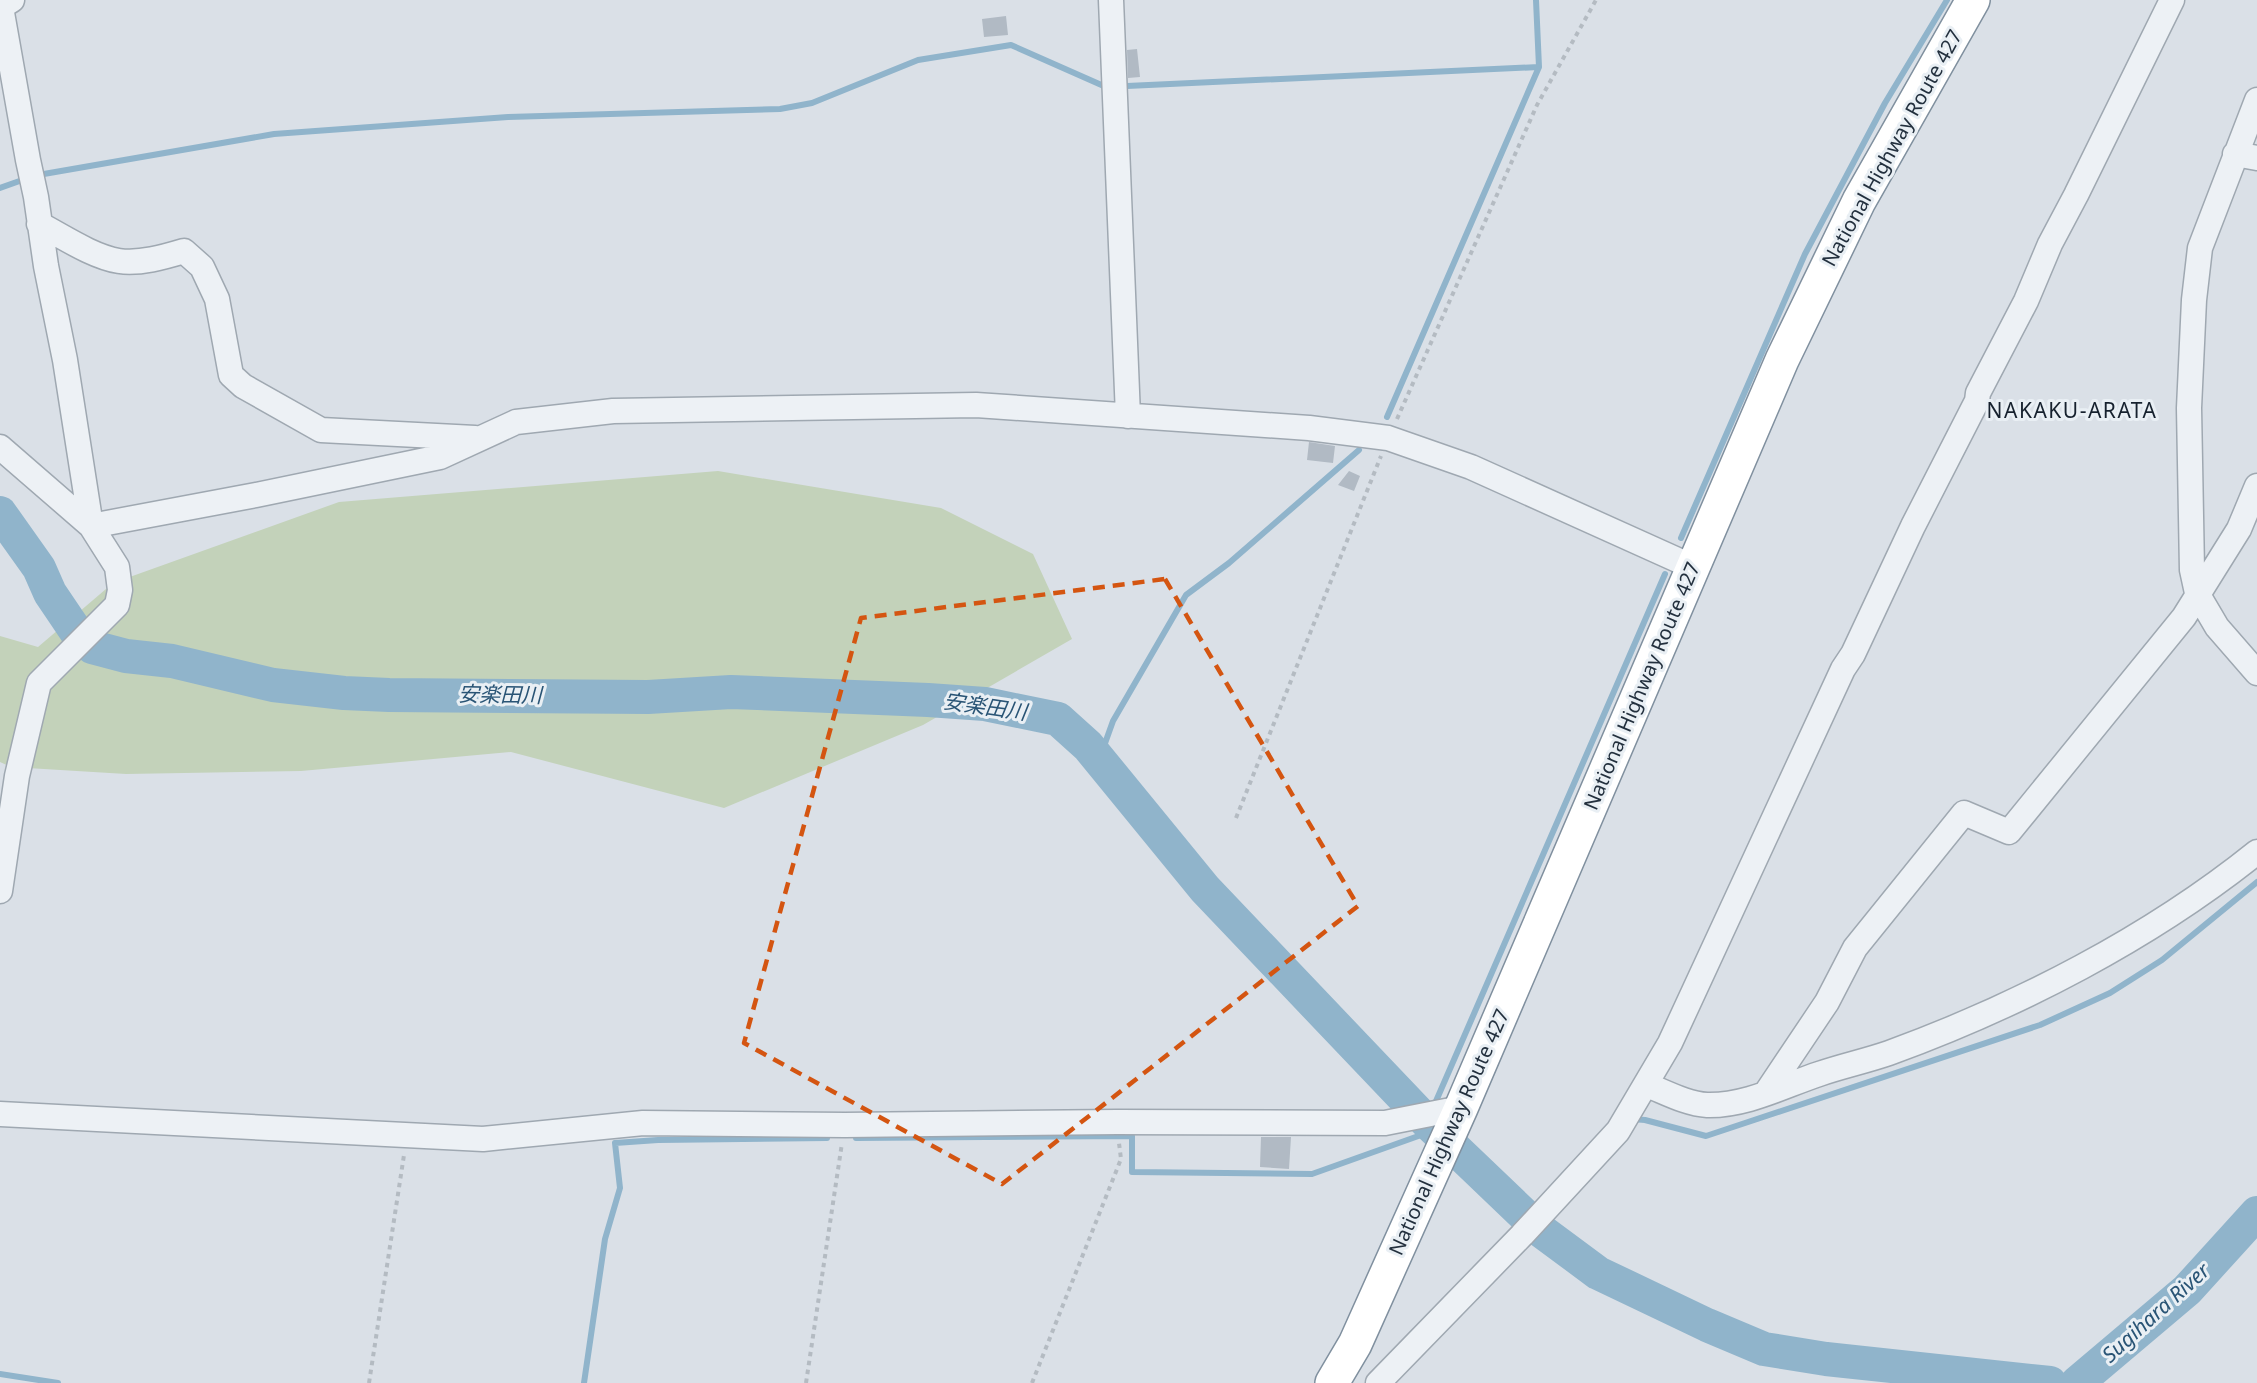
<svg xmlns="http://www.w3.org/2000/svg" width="2257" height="1383" font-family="'Noto Sans','Noto Sans JP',sans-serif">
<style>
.green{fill:#c3d2ba}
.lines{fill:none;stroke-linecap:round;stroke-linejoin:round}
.stream{stroke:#90b4cb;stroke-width:6}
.river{stroke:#90b4cb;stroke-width:34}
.building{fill:#b1bac4}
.minor-casing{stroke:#9fa8b1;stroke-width:27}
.highway-casing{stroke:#80909f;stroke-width:36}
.path{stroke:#b4bbc2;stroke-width:4;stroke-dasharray:4.5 4.5;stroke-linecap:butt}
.minor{stroke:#edf1f5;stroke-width:24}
.highway{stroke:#fff;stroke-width:33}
.marked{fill:none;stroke:#d45511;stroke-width:4.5;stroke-dasharray:12 8;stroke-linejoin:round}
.labels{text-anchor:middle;stroke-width:6;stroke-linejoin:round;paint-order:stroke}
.street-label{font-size:20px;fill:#23303e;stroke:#e9eff4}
.neighbourhood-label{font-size:21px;letter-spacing:1.5px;fill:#16212e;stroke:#e9eff4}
.water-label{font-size:21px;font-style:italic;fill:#295475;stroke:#e9eff4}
</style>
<rect width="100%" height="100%" fill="#dae0e7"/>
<!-- green -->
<path class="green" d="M718,471l223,37 92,46 39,85 -149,86 -199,83 -213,-56 -210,19 -175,3 -115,-7 -11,-5v-126l38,11 75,-64 226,-81z"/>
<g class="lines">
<!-- stream -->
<path class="stream" d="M1127,86l412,-19
M38,175l236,-41 234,-17 272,-8 32,-6 106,-43 93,-15 95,42
M0,188l28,-10
M1387,417l152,-350 -3,-67
M1681,538l124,-284 80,-151 62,-103
M1099,760l14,-39 73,-126 43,-32 130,-113
M1433,1108l232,-534
M1632,1119l13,1 61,16 334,-111 70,-32 52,-33 95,-78
M856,1138l276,-2v36l180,2 112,-40 10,-6
M0,1374l58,9
M584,1383l21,-144 15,-51 -5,-45 43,-3 169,-2"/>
<!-- river -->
<path class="river" d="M0,513l39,55 11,25 27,40 15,14 34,9 46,5 101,24 71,8 45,2 259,2 83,-5 197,8 57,4 73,15 30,27 117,143 222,233 113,108 58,43 109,52 57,24 62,10 224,24
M2077,1383l110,-93 70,-77"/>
</g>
<!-- building -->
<path class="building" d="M1006,16l2,19 -24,2 -2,-18z
M1137,49l3,28 -12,1 -1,-28z
M1309,442l26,4 -2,17 -26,-3z
M1349,471l11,5 -6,15 -16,-6z
M1261,1137h30l-2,32 -29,-2z"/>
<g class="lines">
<defs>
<path id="minor" d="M12,0l-11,7 27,153 8,37 10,69 19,94 26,166
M1111,0l17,416
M2257,100l-57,148 -6,52 -5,108 3,162 5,23 20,34 40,46
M2235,154l22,4
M39,224c23,12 54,33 80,37 21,3 45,-4 65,-10l18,16 15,32 14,76 12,11 78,44 154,8
M0,447l91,79 26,41 3,23 -3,15 -78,78 -22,93 -17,115
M91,526l165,-31 184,-38 76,-35 97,-11 363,-6 333,23 79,10 83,29 222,100
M1647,1085c18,7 40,19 60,20 39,1 76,-19 112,-31 23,-8 47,-13 70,-21 129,-47 261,-115 368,-201
M1766,1093l61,-91 28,-54 109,-135 45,19 175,-215 55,-88 18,-43
M0,1114l483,25 160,-16 202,2 272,-3 268,1 76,-15
M1378,1383l144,-148 96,-104 52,-88 173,-374 10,-15 60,-128 64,-125 1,-8 48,-92 24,-57 26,-49 96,-195"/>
<path id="highway" d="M1332,1383l23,-39 106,-236 321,-748 77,-159 114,-201"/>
</defs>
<!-- minor casing -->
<use href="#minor" class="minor-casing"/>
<!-- highway casing -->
<use href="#highway" class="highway-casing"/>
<!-- path -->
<path class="path" d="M1397,419l140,-314 59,-105
M1236,818l145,-362
M369,1383l35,-228
M806,1383l36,-240
M1032,1383l89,-224 -2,-16"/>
<!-- minor -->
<use href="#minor" class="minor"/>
<!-- highway -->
<use href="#highway" class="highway"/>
</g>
<!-- marked area -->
<path class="marked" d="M1165,579l193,327 -356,278 -258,-141 117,-425z"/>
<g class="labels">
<!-- street labels -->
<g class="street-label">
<text transform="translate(1892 148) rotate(-61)" y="7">National Highway Route 427</text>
<text transform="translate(1642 686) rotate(-67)" y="7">National Highway Route 427</text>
<text transform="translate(1449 1132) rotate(-66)" y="7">National Highway Route 427</text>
</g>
<!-- neighbourhood labels -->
<g class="neighbourhood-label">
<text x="2072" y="418">NAKAKU-ARATA</text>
</g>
<!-- water labels -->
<g class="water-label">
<text transform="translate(500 695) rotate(1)" y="7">安楽田川</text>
<text transform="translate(985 707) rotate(8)" y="7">安楽田川</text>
<text transform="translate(2156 1313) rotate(-42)" y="7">Sugihara River</text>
</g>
</g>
</svg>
